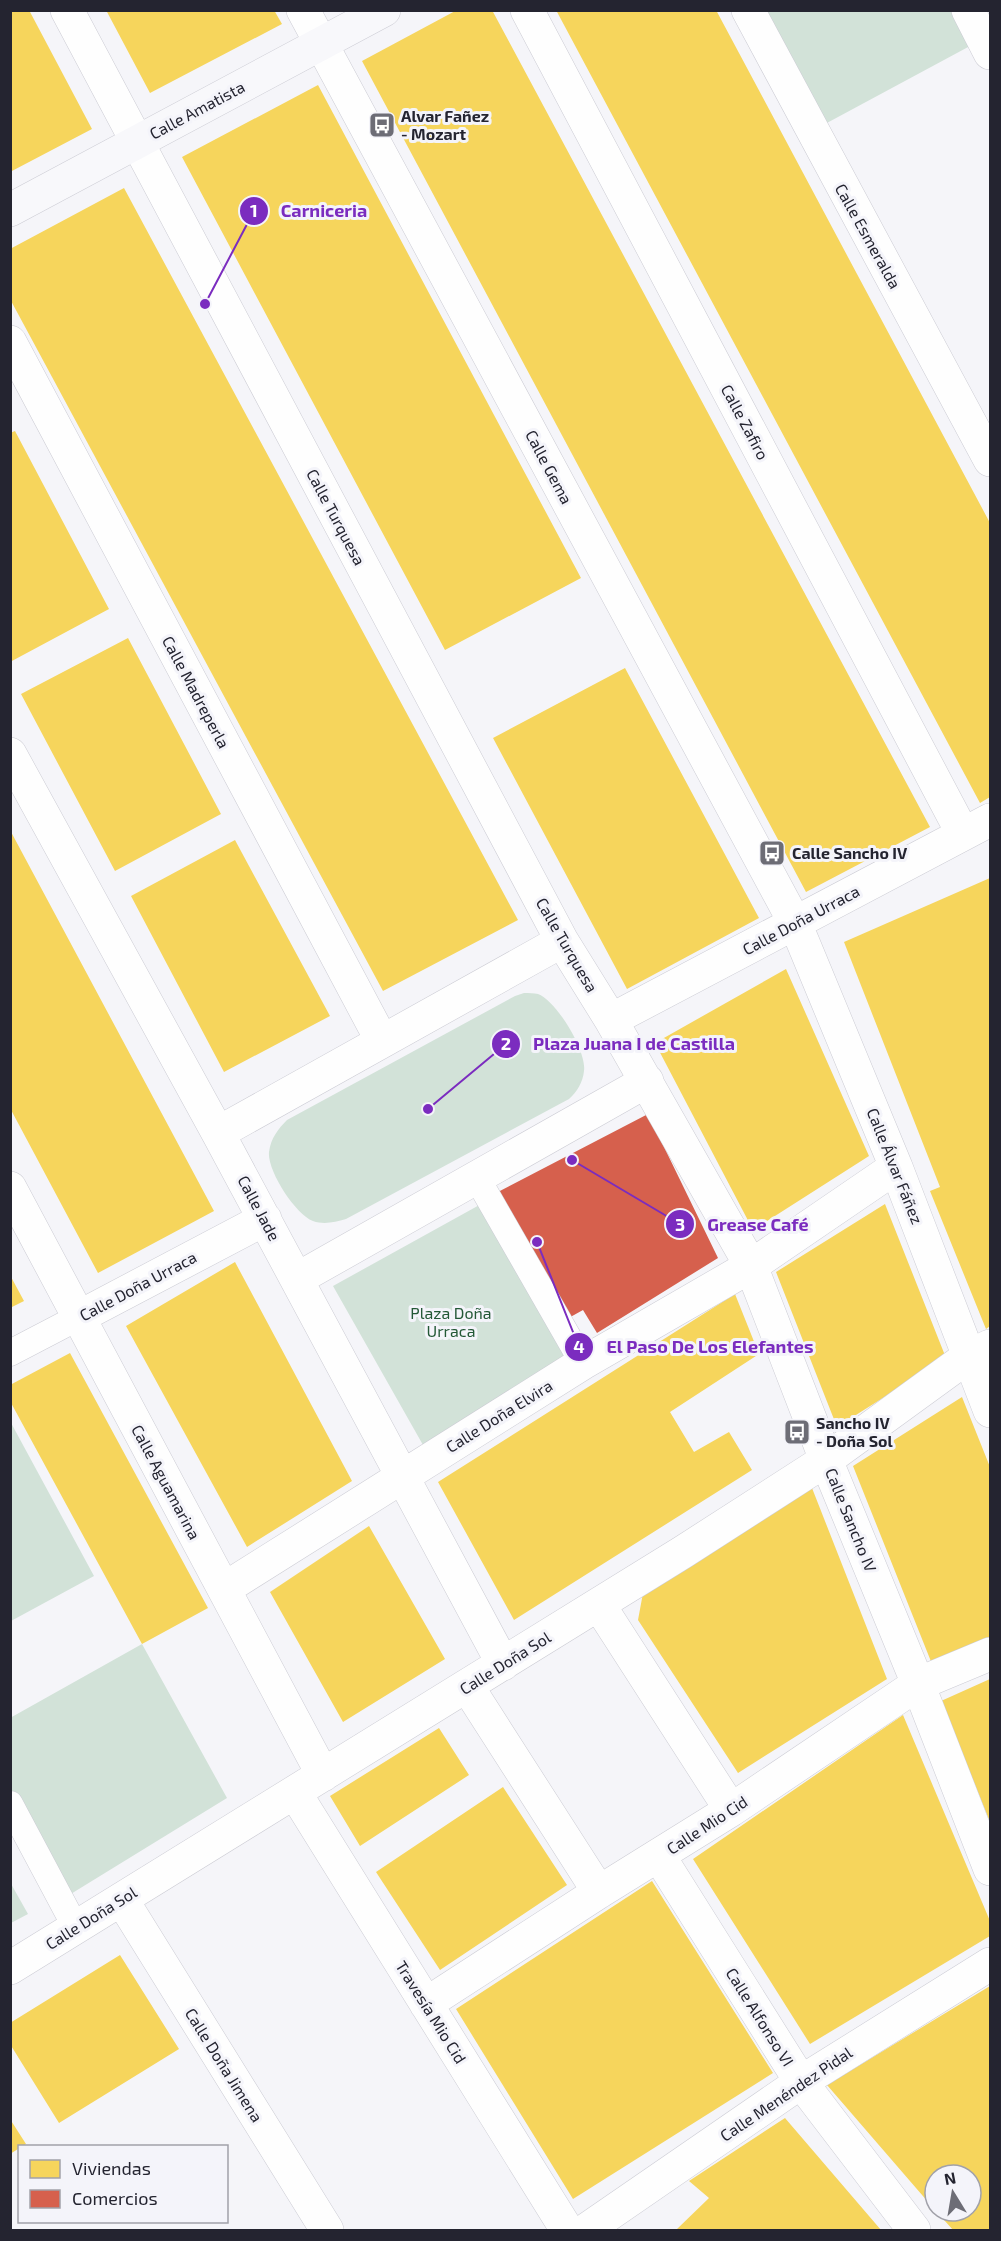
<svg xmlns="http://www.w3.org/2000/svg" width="1001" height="2241" font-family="'Exo 2',sans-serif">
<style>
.green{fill:#d2e2d8}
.homes{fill:#f6d55c}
.shops{fill:#d6604d}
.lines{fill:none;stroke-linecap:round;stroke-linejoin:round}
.pedestrian-casing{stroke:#ccccd4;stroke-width:27}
.minor-casing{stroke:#ccccd4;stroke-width:34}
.secondary-casing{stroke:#ccccd4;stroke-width:34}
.pedestrian{stroke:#fefefe;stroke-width:26}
.minor{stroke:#fefefe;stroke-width:33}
.secondary{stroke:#f8f8fb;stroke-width:33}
.labels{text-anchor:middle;stroke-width:6;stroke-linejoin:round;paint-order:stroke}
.street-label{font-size:16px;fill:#242430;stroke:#f4f4fa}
.poi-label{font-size:16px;font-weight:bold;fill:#242430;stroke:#f4f4fa;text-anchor:start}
.park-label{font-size:16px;fill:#235836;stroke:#f4f4fa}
.leader{fill:none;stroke:#7b2cbf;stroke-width:2}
.callout-dot{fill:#7b2cbf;stroke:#f4f4fa;stroke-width:2}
.mark-label{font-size:18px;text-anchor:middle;font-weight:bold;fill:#fff}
.callout-label{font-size:18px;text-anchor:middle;font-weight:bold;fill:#7b2cbf;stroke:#f4f4fa;stroke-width:6;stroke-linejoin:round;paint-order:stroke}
</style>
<rect width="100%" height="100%" fill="#f5f5f9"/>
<!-- green -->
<path class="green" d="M748,11h220l15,28 -171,92z
M524,993c5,0 10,0 14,1 19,7 49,58 46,77 -1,11 -7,21 -15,28l-223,120c-11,3 -22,6 -33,2 -18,-7 -46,-51 -44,-69 2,-14 9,-23 18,-32l228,-124z
M483,1203l82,153 -142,89 -90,-159z
M10,1421l84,155 -83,45h-1z
M142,1644l85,154 -166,102 -50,-96 -1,-86z
M10,1882l18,32 -17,9h-1z"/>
<!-- homes -->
<path class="homes" d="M10,10h19l63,119 -82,43z
M106,10h168l8,14 -132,69z
M457,10h35l438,817 -124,65 -444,-831z
M556,10h160l274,513v274l-10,6z
M318,85l263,493 -136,72 -263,-493z
M124,188l394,732 -135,71 -373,-692v-50z
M15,431l94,178 -99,53v-229z
M128,638l93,176 -106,57 -94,-177z
M625,668l134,250 -132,71 -134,-251z
M10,830l204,381 -116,62 -88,-165z
M235,840l95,176 -106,56 -93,-176z
M990,878v448l-4,3 -56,-138 10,-4 -96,-245z
M786,969l83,187 -116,74 -98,-187z
M885,1204l61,154 -109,69 -61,-155z
M235,1262l117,219 -105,66 -121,-221z
M10,1275l14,26 -14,7z
M735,1294l24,60 -89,58 24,40 35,-20 23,38 -238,150 -76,-138z
M70,1353l138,255 -66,36 -132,-243v-16z
M962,1397l28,70v172l-58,25 -79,-198z
M812,1488l75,191 -149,94 -100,-153 5,-27z
M369,1526l76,133 -102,63 -73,-130z
M990,1679v143l-49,-121z
M903,1715l87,206v15l-180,108 -117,-185z
M439,1728l30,47 -109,71 -30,-50z
M503,1787l64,98 -127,85 -64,-98z
M652,1881l121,192 -200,126 -117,-190z
M120,1955l59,94 -120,74 -49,-79v-21z
M990,1986v244h-37l-17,-19h35v-36h-36v35l-108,-125z
M785,2118l96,112h-205l33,-32 -20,-17z
M10,2119l16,25 -16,10z"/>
<!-- shops -->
<path class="shops" d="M648,1114l70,144 -121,75 -14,-23 -18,10 -69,-127z"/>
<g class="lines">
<defs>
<path id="pedestrian" d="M477,1178l106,185
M10,1353l69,-36
M10,1804l66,124"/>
<path id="minor" d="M67,10l495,931 49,79 140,246 75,194 92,224 72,185
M303,10l492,913 101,244 94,244
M527,10l436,824
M748,10l242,450
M968,10l22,43
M10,342l372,699
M10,754l208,379 285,531
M611,1020l379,-200
M218,1133l344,-192
M10,1188l313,587
M297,1279l350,-198
M79,1317l186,-98
M224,1589l359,-226 168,-97 145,-99
M599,1605l132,205
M467,1686l132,206
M295,1793l272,437
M659,1856l142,226 113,148
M122,1900l205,330
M10,1968l673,-416 143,-92 143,-104 21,-10
M426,2004l173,-112 132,-82 187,-126 72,-30
M586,2230l215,-148 189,-118"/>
<path id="secondary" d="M10,210l374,-200"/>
</defs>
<!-- pedestrian casing -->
<use href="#pedestrian" class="pedestrian-casing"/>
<!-- minor casing -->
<use href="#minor" class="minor-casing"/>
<!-- secondary casing -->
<use href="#secondary" class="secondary-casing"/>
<!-- pedestrian -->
<use href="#pedestrian" class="pedestrian"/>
<!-- minor -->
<use href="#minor" class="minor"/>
<!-- secondary -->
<use href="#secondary" class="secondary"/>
</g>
<!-- icons -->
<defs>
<symbol id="bus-square" viewBox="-11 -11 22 22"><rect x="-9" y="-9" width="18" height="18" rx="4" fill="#6d6d76" stroke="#f4f4fa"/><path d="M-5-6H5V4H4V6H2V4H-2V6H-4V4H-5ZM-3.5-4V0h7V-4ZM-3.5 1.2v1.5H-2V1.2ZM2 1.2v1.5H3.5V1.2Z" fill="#fff"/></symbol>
</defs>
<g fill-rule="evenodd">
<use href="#bus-square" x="367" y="110" width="30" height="30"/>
<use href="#bus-square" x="757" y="838" width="30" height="30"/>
<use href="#bus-square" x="782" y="1417" width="30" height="30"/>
</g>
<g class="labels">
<!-- street labels -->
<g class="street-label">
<text transform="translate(197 110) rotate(-28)" y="6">Calle Amatista</text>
<text transform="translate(868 236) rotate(61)" y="6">Calle Esmeralda</text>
<text transform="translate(745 422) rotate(62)" y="6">Calle Zafiro</text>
<text transform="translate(549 467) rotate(62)" y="6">Calle Gema</text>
<text transform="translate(336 517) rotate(62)" y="6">Calle Turquesa</text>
<text transform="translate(196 692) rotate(62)" y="6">Calle Madreperla</text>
<text transform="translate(801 920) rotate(-28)" y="6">Calle Doña Urraca</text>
<text transform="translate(567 945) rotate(60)" y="6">Calle Turquesa</text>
<text transform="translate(895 1166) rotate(68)" y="6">Calle Álvar Fáñez</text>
<text transform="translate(259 1208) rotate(62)" y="6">Calle Jade</text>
<text transform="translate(138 1286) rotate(-28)" y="6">Calle Doña Urraca</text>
<text transform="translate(499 1416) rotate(-32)" y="6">Calle Doña Elvira</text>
<text transform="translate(166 1482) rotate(62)" y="6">Calle Aguamarina</text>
<text transform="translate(851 1520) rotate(68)" y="6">Calle Sancho IV</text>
<text transform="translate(505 1663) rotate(-32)" y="6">Calle Doña Sol</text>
<text transform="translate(707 1825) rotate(-33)" y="6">Calle Mio Cid</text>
<text transform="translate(91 1918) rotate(-32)" y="6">Calle Doña Sol</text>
<text transform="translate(431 2012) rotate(58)" y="6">Travesía Mio Cid</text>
<text transform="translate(760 2017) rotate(58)" y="6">Calle Alfonso VI</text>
<text transform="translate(224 2065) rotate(58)" y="6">Calle Doña Jimena</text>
<text transform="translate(786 2094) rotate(-34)" y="6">Calle Menéndez Pidal</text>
</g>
<!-- poi labels -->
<g class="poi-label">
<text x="401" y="122">Alvar Fañez<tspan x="401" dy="18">- Mozart</tspan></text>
<text x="792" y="859">Calle Sancho IV</text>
<text x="816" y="1429">Sancho IV<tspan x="816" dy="18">- Doña Sol</tspan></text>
</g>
<!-- park labels -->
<g class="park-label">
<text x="451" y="1319">Plaza Doña<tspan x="451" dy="18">Urraca</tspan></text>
</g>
</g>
<!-- callouts -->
<path class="leader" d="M205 304L254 211M428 1109L506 1044M572 1160L680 1224M537 1242L579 1347"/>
<g class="callout-dot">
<circle cx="205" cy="304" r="6"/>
<circle cx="428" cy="1109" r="6"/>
<circle cx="572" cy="1160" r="6"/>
<circle cx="537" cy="1242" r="6"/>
<circle cx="254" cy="211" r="15"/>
<circle cx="506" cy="1044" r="15"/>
<circle cx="680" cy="1224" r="15"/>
<circle cx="579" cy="1347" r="15"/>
</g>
<g class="mark-label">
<text x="254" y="217">1</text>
<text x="506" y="1050">2</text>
<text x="680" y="1231">3</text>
<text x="579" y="1353">4</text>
</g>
<g class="callout-label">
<text x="324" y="217">Carniceria</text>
<text x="634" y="1050">Plaza Juana I de Castilla</text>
<text x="758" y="1231">Grease Café</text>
<text x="710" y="1353">El Paso De Los Elefantes</text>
</g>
<!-- border -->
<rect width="1001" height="2241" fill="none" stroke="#242430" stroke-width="24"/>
<!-- legend -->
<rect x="18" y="2145" width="210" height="78" fill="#f4f4fa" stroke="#a1a1a9" stroke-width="1.5"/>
<rect x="30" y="2160" width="30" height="18" fill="#f6d55c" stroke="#a1a1a9" stroke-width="1.5"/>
<text x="72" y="2175" font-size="18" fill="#242430">Viviendas</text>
<rect x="30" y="2190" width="30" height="18" fill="#d6604d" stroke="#a1a1a9" stroke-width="1.5"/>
<text x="72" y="2205" font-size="18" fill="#242430">Comercios</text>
<!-- north arrow -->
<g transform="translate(953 2193) rotate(349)"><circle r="28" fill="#f4f4fa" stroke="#a1a1a9" stroke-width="1.5"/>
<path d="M0-4.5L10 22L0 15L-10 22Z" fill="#6d6d76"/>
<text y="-9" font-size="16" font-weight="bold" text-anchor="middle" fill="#242430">N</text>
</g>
</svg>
